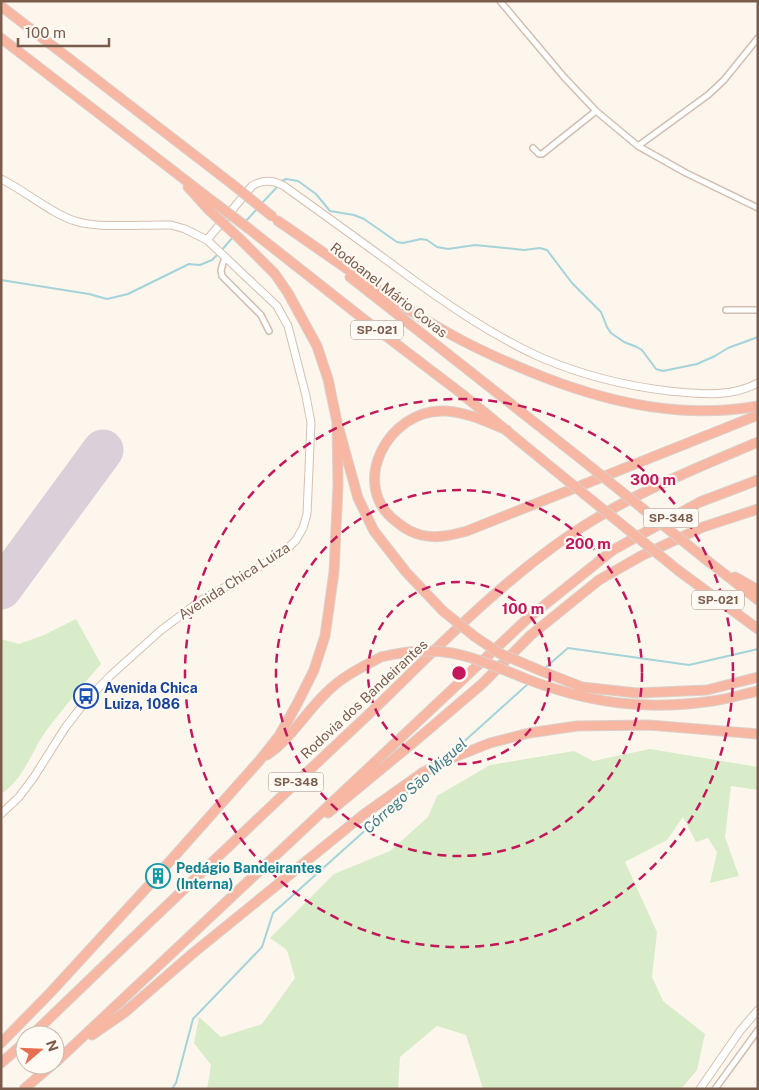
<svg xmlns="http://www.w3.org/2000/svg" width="759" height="1090" font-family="'Public Sans',sans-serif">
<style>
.green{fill:#d8ecc9}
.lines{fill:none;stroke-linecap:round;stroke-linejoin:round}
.stream{stroke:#a5d3da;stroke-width:2}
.runway{stroke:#dbcfda;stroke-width:41}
.highway-tunnel{stroke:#dcd0c4;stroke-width:9;stroke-dasharray:9 4.5;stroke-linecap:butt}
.street-casing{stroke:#d1beb0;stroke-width:8}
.secondary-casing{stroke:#d6c0b0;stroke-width:9}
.highway-casing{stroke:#dad1cd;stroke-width:11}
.street{stroke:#fff;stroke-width:5}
.secondary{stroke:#fff;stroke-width:7}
.highway{stroke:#f7b7a3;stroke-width:9}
.highway-bridge-casing{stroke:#dad1cd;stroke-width:11;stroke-linecap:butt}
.highway-bridge{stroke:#f7b7a3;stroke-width:9}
.ring{fill:none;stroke:#c2185b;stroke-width:2.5;stroke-dasharray:9 6}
.labels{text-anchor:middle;stroke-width:4.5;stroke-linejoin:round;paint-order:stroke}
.shield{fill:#fffaf3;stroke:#a28b7f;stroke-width:1}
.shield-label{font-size:12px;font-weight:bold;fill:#7a5c4d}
.street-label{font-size:14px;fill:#7a5c4d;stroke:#fffaf3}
.transit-label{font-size:14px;font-weight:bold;fill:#164399;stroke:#fffaf3;text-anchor:start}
.culture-label{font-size:14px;font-weight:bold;fill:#0d838f;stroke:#fffaf3;text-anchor:start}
.water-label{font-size:15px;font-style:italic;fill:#437c86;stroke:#fffaf3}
.centre{fill:#c2185b;stroke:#fffaf3;stroke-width:2.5}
.ring-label{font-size:15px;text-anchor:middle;font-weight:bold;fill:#c2185b;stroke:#fffaf3;stroke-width:4.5;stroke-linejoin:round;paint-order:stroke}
</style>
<rect width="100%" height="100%" fill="#fdf6ec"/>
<!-- green -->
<path class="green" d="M76,619l25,45c-19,22 -38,44 -55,67 -15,21 -22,48 -45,63v-155l18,5 25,-9z
M650,749l108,18v23l-27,-4 -6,51 14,39 -29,7 7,-31 -9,-14 -12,4 -13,-25 -16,23 -42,22 32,70 -5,45 11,24 42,33 -8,36 -16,19h-198l-17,-54 -29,-9 -37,31 -2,32h-191l4,-24 -17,-22 5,-26 22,20 41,-13 33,-46 -8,-28 -17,-12 64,-64 56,-23 38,-34 9,-21 53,-31 84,-14 19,10z"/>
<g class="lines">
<!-- stream -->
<path class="stream" d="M282,181l4,-2 12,2 18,13 14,17 24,4 10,4 33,23 6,1 18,-4 6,1 10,7 11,2 27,-4 49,5 16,-2 7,2 25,33 29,29 6,15 4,6 13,9 13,5 5,3 14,19 7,2 34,-7 18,-8 13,-8 30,-11
M262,203l17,-18
M245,222l12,-13
M221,251l12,-14
M1,280l88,14 18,5 21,-5 61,-30 11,1 12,-5 6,-6
M545,668l23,-20 121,17 69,-16
M449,755l80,-72
M172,1089l4,-6 17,-64 69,-72 11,-34 154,-138"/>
<!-- runway -->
<path class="runway" d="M1,589l102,-139"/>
<!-- highway-tunnel -->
<path class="highway-tunnel" d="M152,882l11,-13"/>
<defs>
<path id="street" d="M500,1l64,76 32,34 42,35 48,27 72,35
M638,146l70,-51 16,-15 34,-42
M533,148l6,6h3l54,-43
M225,257l-4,13 1,6 39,39 8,16
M726,310h32
M715,1089l43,-59"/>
<path id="secondary" d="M1,179c25,12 49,34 74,42 23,8 69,3 96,4l14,4 22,11 70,66 11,20 18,70 5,27 -4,91 -4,14 -7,12 -9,9 -40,26 -47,26 -40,30 -50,45 -25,26 -20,26 -31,49 -15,20 -18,17
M207,240l45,-54c11,-7 21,-6 32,0 39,28 78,56 116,84 45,33 91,65 142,88 40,17 84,28 127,33 32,3 60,7 89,-8
M700,1089l40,-58 18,-21"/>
<path id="highway" d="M1,6l231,178
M1,38l214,165
M188,187l21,23
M278,221c60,41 120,86 185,120 27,14 55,26 83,37 68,26 139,41 212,28
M248,228l113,89 101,77 95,78
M240,239l35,35 13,19 29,53 11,33 9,43 21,76 16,33 32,41 37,39
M350,277l231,182
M507,430c-20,-8 -40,-18 -62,-19 -56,-3 -99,75 -47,112 6,5 15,10 23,12 15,4 31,0 46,-4l291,-116
M709,562l49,38
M679,571l79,58
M735,577l23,13
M539,670l43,17 55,6 70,-3 51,-13
M524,678c64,25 120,33 189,23 15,-2 30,-7 45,-10
M267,755c24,-16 38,-42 59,-62 15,-16 36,-26 55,-36
M328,813l86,-71 68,-58 49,-49 68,-55 42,-24 62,-29 55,-18
M163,869l97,-109 19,-24 18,-32 17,-34 11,-34 9,-64 4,-87 -1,-63
M32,1035c112,-108 224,-215 337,-321 62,-60 127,-128 198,-177 59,-41 125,-67 191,-95
M92,1035l32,-22 68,-59 171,-139 59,-42 25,-13 43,-17 39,-10 48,-7 72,-1 109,9
M1,1043l49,-50 102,-111
M1,1063l24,-21
M55,1063l472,-444 86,-69 87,-48 58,-22
M24,1089l28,-24"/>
</defs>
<!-- street casing -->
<use href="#street" class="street-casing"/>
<!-- secondary casing -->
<use href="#secondary" class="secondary-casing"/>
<!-- highway casing -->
<use href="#highway" class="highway-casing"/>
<!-- street -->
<use href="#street" class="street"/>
<!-- secondary -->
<use href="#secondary" class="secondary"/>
<!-- highway -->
<use href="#highway" class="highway"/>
<defs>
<path id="highway-bridge" d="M232,184l41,33
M215,203l33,25
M209,210l31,29
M581,459l128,103
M557,472l122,99
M443,611l31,25 25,17 40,17
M381,657c60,-15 89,-1 143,21"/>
</defs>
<!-- highway-bridge casing -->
<use href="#highway-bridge" class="highway-bridge-casing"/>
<!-- highway-bridge -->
<use href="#highway-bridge" class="highway-bridge"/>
</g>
<!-- distance rings -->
<g class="ring">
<circle cx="459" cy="673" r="91"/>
<circle cx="459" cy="673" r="183"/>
<circle cx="459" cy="673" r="274"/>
</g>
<!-- icons -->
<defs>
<symbol id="bus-ring" viewBox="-11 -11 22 22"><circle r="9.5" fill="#fffaf3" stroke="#1a4fb4" stroke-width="1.5"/><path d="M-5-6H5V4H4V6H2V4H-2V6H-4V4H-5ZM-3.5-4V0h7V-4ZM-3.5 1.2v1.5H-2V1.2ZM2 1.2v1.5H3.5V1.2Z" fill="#1a4fb4"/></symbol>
<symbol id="building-ring" viewBox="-11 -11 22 22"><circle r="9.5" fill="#fffaf3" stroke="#0f9aa8" stroke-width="1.5"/><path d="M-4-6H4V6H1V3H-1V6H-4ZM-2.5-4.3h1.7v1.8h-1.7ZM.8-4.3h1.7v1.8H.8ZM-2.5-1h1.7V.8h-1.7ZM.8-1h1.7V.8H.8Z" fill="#0f9aa8"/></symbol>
</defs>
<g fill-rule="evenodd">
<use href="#bus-ring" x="72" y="682" width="28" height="28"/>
<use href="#building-ring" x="144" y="862" width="28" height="28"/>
</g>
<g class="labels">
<!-- shield labels -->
<g class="shield">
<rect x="351" y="320.5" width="52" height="19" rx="4"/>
<rect x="643.5" y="508.5" width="55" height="19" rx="4"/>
<rect x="692" y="590.5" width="52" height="19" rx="4"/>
<rect x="268.5" y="772.5" width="55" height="19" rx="4"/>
</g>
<g class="shield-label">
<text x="377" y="334">SP-021</text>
<text x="671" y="522">SP-348</text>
<text x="718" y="604">SP-021</text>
<text x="296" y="786">SP-348</text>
</g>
<!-- street labels -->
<g class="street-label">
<text transform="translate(389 290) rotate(38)" y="5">Rodoanel Mário Covas</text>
<text transform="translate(234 581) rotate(-33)" y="5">Avenida Chica Luiza</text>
<text transform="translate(364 699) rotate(-43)" y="5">Rodovia dos Bandeirantes</text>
</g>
<!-- transit labels -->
<g class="transit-label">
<text x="104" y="693">Avenida Chica<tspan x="104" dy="16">Luiza, 1086</tspan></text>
</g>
<!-- culture labels -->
<g class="culture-label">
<text x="176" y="873">Pedágio Bandeirantes<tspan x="176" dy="16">(Interna)</tspan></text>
</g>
<!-- water labels -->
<g class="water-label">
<text transform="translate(415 786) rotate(-42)" y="5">Córrego São Miguel</text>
</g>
</g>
<circle cx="459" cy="673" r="8" class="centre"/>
<g class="ring-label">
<text x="653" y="485">300 m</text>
<text x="588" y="549">200 m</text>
<text x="523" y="614">100 m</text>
</g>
<!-- border -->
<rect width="759" height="1090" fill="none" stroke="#7a5c4d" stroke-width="5"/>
<!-- north arrow -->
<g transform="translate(40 1050) rotate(71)"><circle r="24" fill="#fffaf3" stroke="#cabbb1"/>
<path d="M0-4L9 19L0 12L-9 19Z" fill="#e76f51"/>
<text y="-8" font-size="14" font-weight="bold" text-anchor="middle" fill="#7a5c4d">N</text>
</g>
<!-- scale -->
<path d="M18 38v8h91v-8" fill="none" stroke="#7a5c4d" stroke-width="2.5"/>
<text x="25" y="38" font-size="15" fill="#7a5c4d" stroke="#fffaf3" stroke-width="4" paint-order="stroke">100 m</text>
</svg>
